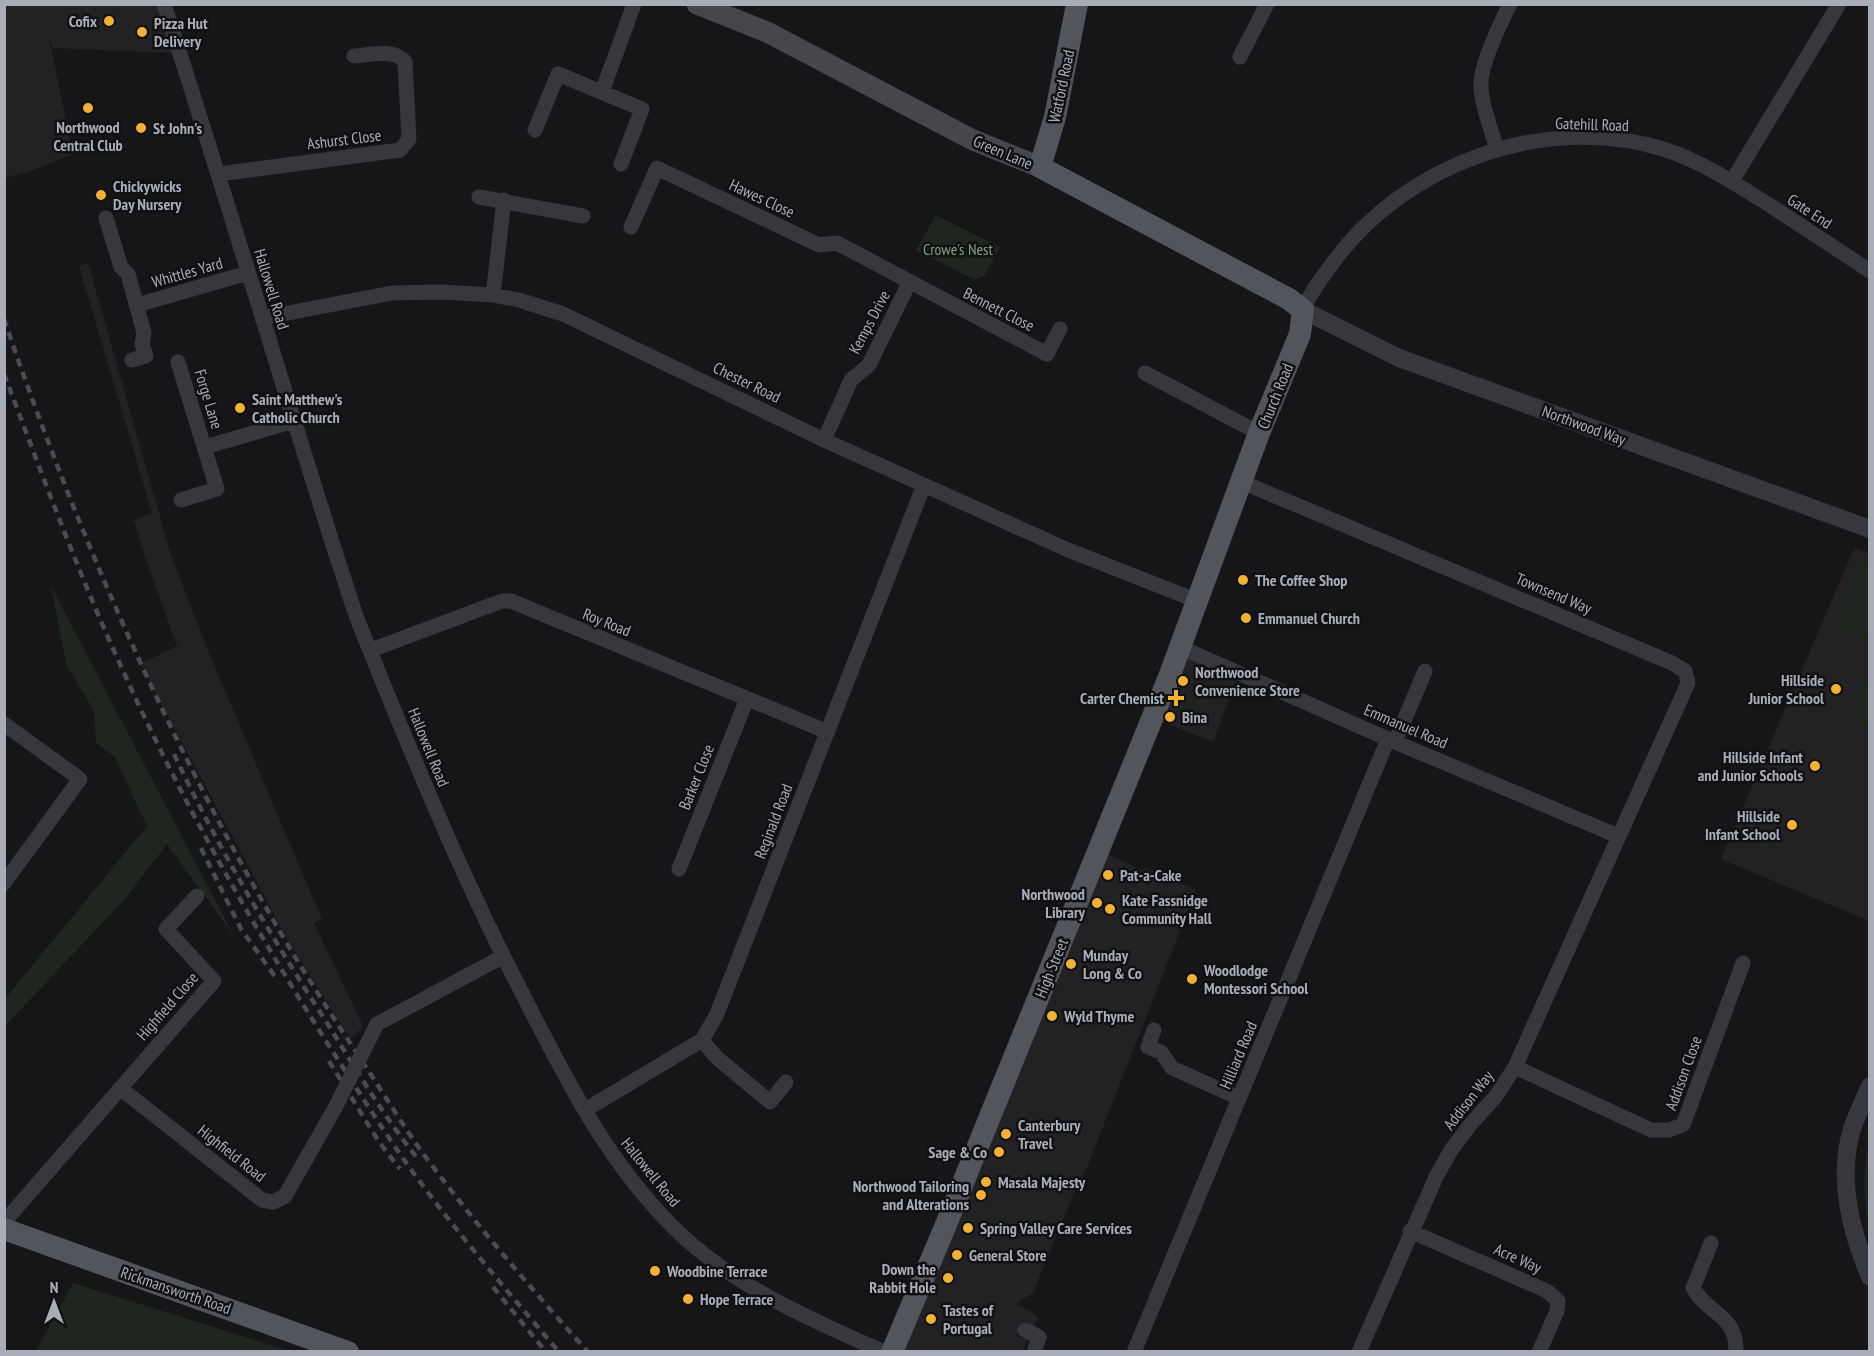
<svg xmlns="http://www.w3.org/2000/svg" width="1874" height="1356" font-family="'PT Sans Narrow',sans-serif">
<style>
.built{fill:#222225}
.green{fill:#1e261f}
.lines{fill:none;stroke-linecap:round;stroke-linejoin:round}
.minor{stroke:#37383d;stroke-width:15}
.tertiary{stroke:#37383d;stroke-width:18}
.secondary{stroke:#45474d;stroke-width:21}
.primary{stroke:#53555c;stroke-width:22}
.rail{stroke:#4a4c52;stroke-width:4.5;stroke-dasharray:8 6;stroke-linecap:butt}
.minor-bridge{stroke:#37383d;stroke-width:15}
.poi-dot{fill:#f2b134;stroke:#111113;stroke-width:2}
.labels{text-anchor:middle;stroke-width:5;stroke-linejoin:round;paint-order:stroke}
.poi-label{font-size:16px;font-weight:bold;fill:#a8adb8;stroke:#111113;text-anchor:start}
.street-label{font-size:16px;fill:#a8adb8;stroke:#111113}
.park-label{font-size:16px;fill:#7fa381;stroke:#111113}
</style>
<rect width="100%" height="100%" fill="#161618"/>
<!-- built -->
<path class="built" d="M4,5h159l11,48 -121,-5 -4,-10 24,116 -39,16 -28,8 -2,-6z
M88,263l83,292 37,96 114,268 -8,4 49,103 -12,13 -62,-97 -149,-278 37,-18 -33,-92 -10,-34 18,-7 -73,-247z
M1854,548l15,5v368l-148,-62z
M1182,653l55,24 -24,65 -56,-22z
M1104,852l39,19 2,-4 51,23 -108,275 -14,28 -41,100 -16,10 21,14 -4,10 -11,-4 -6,13 11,4 -5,11 -131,1z"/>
<!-- green -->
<path class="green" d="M936,215l64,32 -16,29 -9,4 -59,-30z
M1860,560l9,3v77l-34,-12z
M51,586l183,350 -67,-92 -42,55 -120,127 -1,-26 143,-174 -33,-70 -18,-13 -2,-32 -28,-47z
M1869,671v57l-21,-9z
M1869,1145v79c-6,-18 -6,-60 0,-79z
M73,1283l214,67 -1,2 -250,-1z"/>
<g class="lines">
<!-- minor -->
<path class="minor" d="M164,4c44,136 86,273 128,410 15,48 30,96 45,144 8,22 14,46 23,68 49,122 99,245 160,363 44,86 84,169 154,239 59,58 135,91 210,124
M1240,57l27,-53
M602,92l32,-88
M535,130l23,-56 84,35 -21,55
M1497,150c-5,-19 -17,-48 -16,-68 1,-21 19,-58 29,-78
M219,174l181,-24 9,-11 -4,-77c-11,-14 -35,-7 -51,-6
M1732,181l107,-177
M479,197l104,19
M106,218l15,49 7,7 16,59 -2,11 4,12 -14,4
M631,227l26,-59 162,77 18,-2 210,111 13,-25
M493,295l11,-95
M137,305l111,-32
M1303,310c7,-17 18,-31 29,-46 71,-99 212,-152 331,-115 39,12 74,36 108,57 33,22 66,43 99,65
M262,318l130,-25 48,-1 53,3 26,5 44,14 261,126 244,110 130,51
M178,362l39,127 -36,11
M1145,373l114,60
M824,440l27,-60 18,-15 40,-82
M205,447l89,-26
M1242,482l430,181 13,8 3,12 -173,384 -19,29 -26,29 -19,25 -15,27 -77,175
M1180,647l208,92 230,97
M371,650l131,-49h9l317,131
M4,724l76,55 -76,104
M1395,742l30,-71
M679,869l68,-170
M377,1024l125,-67
M1154,1030l-6,17 13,5 11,16 67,30
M702,1040l14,17 54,45 16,-20
M1515,1067l136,63h18l14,-5 60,-162
M120,1088l142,112 11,2 12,-6 50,-88
M585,1110l117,-70 14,-24 208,-531
M4,1222l210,-241 -48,-52 31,-33
M1410,1231l137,60 11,10 -1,10 -18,41
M1711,1243l-18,45c16,28 44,26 43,64
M1025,1330l14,7 -5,15
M1134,1352l254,-613"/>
<!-- tertiary -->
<path class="tertiary" d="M1303,310l96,48 471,171
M1870,1086c-6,14 -13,28 -18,43 -15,49 -1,103 18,148"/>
<!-- secondary -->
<path class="secondary" d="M697,4l70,28 206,108 67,27"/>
<!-- primary -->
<path class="primary" d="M4,1229l344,123
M892,1352l53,-125 224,-550 90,-244 41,-99 3,-24 -14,-11 -249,-132 15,-50 22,-113"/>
<!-- rail -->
<path class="rail" d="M4,319c75,220 169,433 288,633 22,36 45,71 68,106 20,30 39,61 59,90 52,71 110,138 169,204
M4,374c37,97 73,196 116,290 58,130 128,254 204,374 26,40 51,80 78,119 48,68 103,131 157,195
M174,754c44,94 97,182 153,269 29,46 57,94 91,136
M201,848l40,81 35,49
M329,1061l50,81 21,27
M493,1287l53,65"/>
<!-- minor-bridge -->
<path class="minor-bridge" d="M335,1108l42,-84"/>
</g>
<!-- markers -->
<g class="poi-dot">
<circle cx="109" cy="21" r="6"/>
<circle cx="142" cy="32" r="6"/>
<circle cx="88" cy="108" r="6"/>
<circle cx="141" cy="128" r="6"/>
<circle cx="101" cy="195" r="6"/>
<circle cx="240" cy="408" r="6"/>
<circle cx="1243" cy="580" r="6"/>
<circle cx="1246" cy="618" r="6"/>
<circle cx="1183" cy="681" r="6"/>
<circle cx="1836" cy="689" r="6"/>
<path d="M1173 689h6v6h6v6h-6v6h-6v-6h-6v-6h6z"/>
<circle cx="1170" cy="717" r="6"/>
<circle cx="1815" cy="766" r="6"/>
<circle cx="1792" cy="825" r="6"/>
<circle cx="1108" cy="875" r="6"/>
<circle cx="1097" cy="903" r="6"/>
<circle cx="1110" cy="909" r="6"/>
<circle cx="1071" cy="964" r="6"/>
<circle cx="1192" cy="979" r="6"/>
<circle cx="1052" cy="1016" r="6"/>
<circle cx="1006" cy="1134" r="6"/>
<circle cx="999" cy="1152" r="6"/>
<circle cx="986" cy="1182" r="6"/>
<circle cx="981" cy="1195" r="6"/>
<circle cx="968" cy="1228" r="6"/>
<circle cx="957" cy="1255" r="6"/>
<circle cx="655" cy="1271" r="6"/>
<circle cx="948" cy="1278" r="6"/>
<circle cx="688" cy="1299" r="6"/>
<circle cx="931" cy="1319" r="6"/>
</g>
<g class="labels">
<!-- poi labels -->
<g class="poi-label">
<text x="97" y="27" text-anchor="end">Cofix</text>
<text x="154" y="29">Pizza Hut<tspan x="154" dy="18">Delivery</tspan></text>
<text x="88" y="133" text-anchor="middle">Northwood<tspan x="88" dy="18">Central Club</tspan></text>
<text x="153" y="134">St John's</text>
<text x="113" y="192">Chickywicks<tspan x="113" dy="18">Day Nursery</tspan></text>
<text x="252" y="405">Saint Matthew's<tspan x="252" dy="18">Catholic Church</tspan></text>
<text x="1255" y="586">The Coffee Shop</text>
<text x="1258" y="624">Emmanuel Church</text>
<text x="1195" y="678">Northwood<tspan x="1195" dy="18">Convenience Store</tspan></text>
<text x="1824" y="686" text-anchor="end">Hillside<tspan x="1824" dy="18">Junior School</tspan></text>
<text x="1164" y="704" text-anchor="end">Carter Chemist</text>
<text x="1182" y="723">Bina</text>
<text x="1803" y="763" text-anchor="end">Hillside Infant<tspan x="1803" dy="18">and Junior Schools</tspan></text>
<text x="1780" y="822" text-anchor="end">Hillside<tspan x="1780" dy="18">Infant School</tspan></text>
<text x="1120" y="881">Pat-a-Cake</text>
<text x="1085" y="900" text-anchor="end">Northwood<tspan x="1085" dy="18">Library</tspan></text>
<text x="1122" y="906">Kate Fassnidge<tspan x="1122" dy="18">Community Hall</tspan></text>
<text x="1083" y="961">Munday<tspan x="1083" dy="18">Long &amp; Co</tspan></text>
<text x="1204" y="976">Woodlodge<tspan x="1204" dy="18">Montessori School</tspan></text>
<text x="1064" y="1022">Wyld Thyme</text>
<text x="1018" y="1131">Canterbury<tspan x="1018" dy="18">Travel</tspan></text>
<text x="987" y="1158" text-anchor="end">Sage &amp; Co</text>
<text x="998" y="1188">Masala Majesty</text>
<text x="969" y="1192" text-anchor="end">Northwood Tailoring<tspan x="969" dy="18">and Alterations</tspan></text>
<text x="980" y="1234">Spring Valley Care Services</text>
<text x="969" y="1261">General Store</text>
<text x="936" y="1275" text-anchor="end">Down the<tspan x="936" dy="18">Rabbit Hole</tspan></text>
<text x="667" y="1277">Woodbine Terrace</text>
<text x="700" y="1305">Hope Terrace</text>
<text x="943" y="1316">Tastes of<tspan x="943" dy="18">Portugal</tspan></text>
</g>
<!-- street labels -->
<g class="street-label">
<text transform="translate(1061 86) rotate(-78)" y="6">Watford Road</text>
<text transform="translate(1592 124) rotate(2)" y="6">Gatehill Road</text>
<text transform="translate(344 139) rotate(-7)" y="6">Ashurst Close</text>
<text transform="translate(1003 152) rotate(23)" y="6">Green Lane</text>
<text transform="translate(762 198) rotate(25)" y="6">Hawes Close</text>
<text transform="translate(1810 211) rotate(33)" y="6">Gate End</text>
<text transform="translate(187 272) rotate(-16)" y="6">Whittles Yard</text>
<text transform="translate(272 289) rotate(73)" y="6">Hallowell Road</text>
<text transform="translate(999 309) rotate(27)" y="6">Bennett Close</text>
<text transform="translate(869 322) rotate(-62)" y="6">Kemps Drive</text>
<text transform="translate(747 382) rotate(26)" y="6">Chester Road</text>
<text transform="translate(1275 396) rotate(-68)" y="6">Church Road</text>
<text transform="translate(209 399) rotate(73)" y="6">Forge Lane</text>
<text transform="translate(1584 425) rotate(20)" y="6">Northwood Way</text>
<text transform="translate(1554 593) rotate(23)" y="6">Townsend Way</text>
<text transform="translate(607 622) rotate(22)" y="6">Roy Road</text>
<text transform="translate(1406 726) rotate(23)" y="6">Emmanuel Road</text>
<text transform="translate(429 747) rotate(68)" y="6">Hallowell Road</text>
<text transform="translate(696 777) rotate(-68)" y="6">Barker Close</text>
<text transform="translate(773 821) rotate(-69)" y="6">Reginald Road</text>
<text transform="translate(1051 968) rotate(-68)" y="6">High Street</text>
<text transform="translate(167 1006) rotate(-49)" y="6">Highfield Close</text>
<text transform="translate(1238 1055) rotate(-67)" y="6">Hilliard Road</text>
<text transform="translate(1683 1073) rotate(-70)" y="6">Addison Close</text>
<text transform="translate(1468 1100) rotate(-52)" y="6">Addison Way</text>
<text transform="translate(232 1153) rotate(38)" y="6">Highfield Road</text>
<text transform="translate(651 1172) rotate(51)" y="6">Hallowell Road</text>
<text transform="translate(1518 1258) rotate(24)" y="6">Acre Way</text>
<text transform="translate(176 1290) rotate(19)" y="6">Rickmansworth Road</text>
</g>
<!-- park labels -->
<g class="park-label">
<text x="958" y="255">Crowe's Nest</text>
</g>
</g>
<!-- border -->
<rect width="1874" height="1356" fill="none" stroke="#a8adb8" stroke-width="12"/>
<!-- north arrow -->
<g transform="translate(54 1302)" stroke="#111113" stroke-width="4.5" paint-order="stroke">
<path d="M0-4.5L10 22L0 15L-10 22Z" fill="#a8adb8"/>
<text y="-9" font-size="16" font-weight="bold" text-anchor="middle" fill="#a8adb8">N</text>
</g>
</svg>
